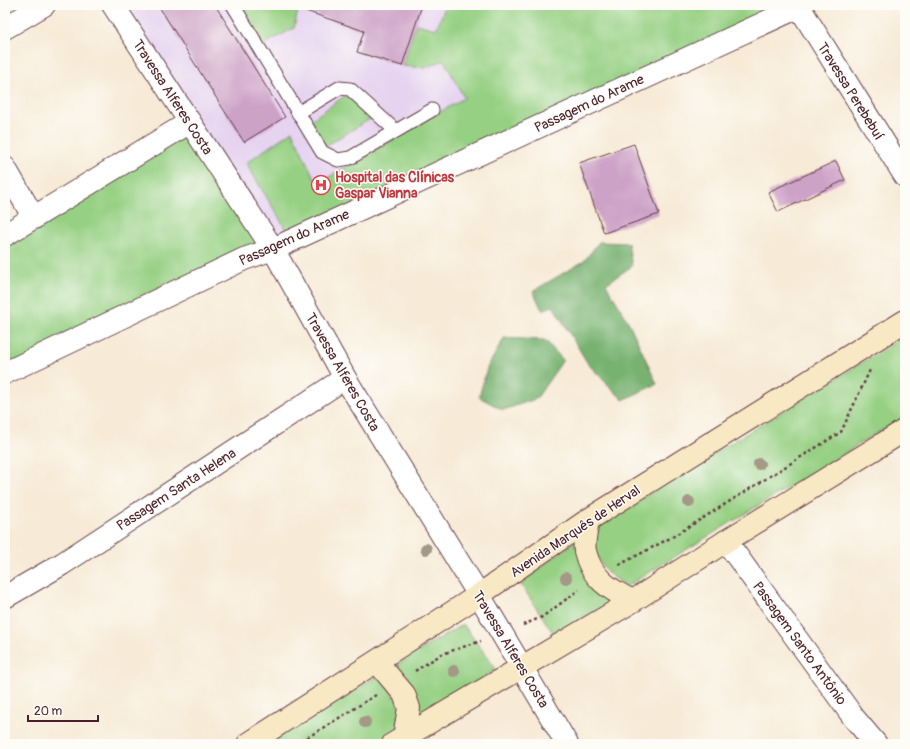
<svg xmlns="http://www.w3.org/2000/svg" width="910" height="749" font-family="Pangolin,sans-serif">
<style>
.built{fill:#e6d3f0}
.green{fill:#96d083;stroke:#707857}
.forest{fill:#78b271;stroke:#61684e}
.building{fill:#cda2c7}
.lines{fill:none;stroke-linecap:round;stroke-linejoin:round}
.service-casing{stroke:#643d45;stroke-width:15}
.minor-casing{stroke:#643d45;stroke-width:24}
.tertiary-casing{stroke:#643d45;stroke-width:24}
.secondary-casing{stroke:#643d45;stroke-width:24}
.path{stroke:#643d45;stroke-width:2.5;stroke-dasharray:3 3;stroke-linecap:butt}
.service{stroke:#fff;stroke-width:13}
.minor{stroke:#fff;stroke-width:22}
.tertiary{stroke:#fff;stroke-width:22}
.secondary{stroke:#f8e8c3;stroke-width:22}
.tree{fill:#a49886}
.labels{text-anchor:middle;stroke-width:3;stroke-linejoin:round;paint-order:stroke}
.street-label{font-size:14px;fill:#4a1f2b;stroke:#fdfcf7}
.health-label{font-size:14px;font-weight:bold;fill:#be3a42;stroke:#fdfcf7;text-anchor:start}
</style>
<rect width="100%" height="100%" fill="#fdfcf7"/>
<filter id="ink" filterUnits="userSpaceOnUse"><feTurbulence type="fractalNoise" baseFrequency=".025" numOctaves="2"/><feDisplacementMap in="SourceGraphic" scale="8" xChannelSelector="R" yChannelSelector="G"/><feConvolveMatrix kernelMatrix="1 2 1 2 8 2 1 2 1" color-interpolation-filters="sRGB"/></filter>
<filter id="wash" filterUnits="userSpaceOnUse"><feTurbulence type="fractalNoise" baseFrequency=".012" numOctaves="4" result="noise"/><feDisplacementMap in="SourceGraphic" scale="16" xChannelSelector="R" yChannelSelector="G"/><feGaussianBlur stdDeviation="0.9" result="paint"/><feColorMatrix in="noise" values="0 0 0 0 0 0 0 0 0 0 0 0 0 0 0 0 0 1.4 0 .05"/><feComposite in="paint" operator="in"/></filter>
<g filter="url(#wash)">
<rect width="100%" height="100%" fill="#f7ead6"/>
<!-- built -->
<path class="built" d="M113,5h685l-525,244z"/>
<!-- green -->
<path class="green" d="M242,5h53l3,5 -4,18 -31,17z
M446,5h344l-500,231 -44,-73 46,-32 25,53 147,-86 -20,-38 -19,8 -23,-2 14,-42 20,5z
M346,95l26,23 -47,28 -14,-26z
M190,122l83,127 -268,124v-138z
M905,336v80l-278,170c-22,-13 -27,-20 -35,-44l9,-19z
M578,539l41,60 -66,34 -33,-50z
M463,624l33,45 -83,55 -25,-54z
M379,675l23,32 -3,27 -17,10h-116z"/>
<!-- forest -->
<path class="forest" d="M599,242l29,1 4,23 -26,18 24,41 27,59 -34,16 -35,-36 -35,-58 -11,4 -9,-19 51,-30z
M504,338l41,2 18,20 -27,39 -33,11 -24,-13 8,-29z"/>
<g id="blocks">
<!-- building -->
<path class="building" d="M158,5h57l70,112 -41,25z
M298,5h124l-20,61 -45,-14 7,-21 -67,-23z
M634,144l25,70 -55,19 -25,-70z
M836,161l9,19 -67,32 -10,-20z"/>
</g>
</g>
<g filter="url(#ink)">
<use href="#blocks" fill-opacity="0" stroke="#643d45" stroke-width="1"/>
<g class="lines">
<defs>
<path id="service" d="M233,5l89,147 16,8 12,-2 82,-48
M298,113l41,-25 11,1 46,42"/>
<path id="minor" d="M113,5l160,244 72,129 134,217
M798,5l107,171
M5,28l39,-23
M5,168l29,50
M5,235l185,-113
M5,373l239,-114 29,-10 530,-244
M726,541l128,177 22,26
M5,597l57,-33 283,-186"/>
<path id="tertiary" d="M479,595l88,149"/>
<path id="secondary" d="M588,520c-1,9 -5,22 -3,31 6,27 25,39 48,50
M377,662l27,32 5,14 -5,29
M248,744l231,-149 109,-75 317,-199
M393,744l240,-143 93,-60 179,-111"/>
</defs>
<!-- service casing -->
<use href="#service" class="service-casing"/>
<!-- minor casing -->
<use href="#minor" class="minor-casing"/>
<!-- tertiary casing -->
<use href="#tertiary" class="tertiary-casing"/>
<!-- secondary casing -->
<use href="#secondary" class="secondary-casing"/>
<!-- path -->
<path class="path" d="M619,565l55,-29 167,-104 29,-62
M523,625l19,-8 37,-27
M415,671l27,-17 39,-13
M297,744l79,-49"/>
<!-- service -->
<use href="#service" class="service"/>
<!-- minor -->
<use href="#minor" class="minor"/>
<!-- tertiary -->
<use href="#tertiary" class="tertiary"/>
<!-- secondary -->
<use href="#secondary" class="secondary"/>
</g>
<!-- trees -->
<g class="tree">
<circle cx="759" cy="464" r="6"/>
<circle cx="689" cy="502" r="6"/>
<circle cx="426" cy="549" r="6"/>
<circle cx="566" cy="578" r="6"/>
<circle cx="454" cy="671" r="6"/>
<circle cx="365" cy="722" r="6"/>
</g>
</g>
<!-- icons -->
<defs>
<symbol id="hospital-ring" viewBox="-11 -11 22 22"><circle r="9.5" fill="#fdfcf7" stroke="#e0444e" stroke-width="1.5"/><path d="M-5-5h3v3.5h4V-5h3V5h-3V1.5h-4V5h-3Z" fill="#e0444e"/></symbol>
</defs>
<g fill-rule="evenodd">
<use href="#hospital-ring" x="310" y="174" width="22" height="22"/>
</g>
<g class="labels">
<!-- street labels -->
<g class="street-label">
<text transform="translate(851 91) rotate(58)" y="5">Travessa Perebebuí</text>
<text transform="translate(173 97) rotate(57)" y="5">Travessa Alferes Costa</text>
<text transform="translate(589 103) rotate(-25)" y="5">Passagem do Arame</text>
<text transform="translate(294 237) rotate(-24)" y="5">Passagem do Arame</text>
<text transform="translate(343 372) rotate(60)" y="5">Travessa Alferes Costa</text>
<text transform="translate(176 489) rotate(-33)" y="5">Passagem Santa Helena</text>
<text transform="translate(575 531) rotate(-34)" y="5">Avenida Marquês de Herval</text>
<text transform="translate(800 643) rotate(54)" y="5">Passagem Santo Antônio</text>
<text transform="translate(511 649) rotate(59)" y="5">Travessa Alferes Costa</text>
</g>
<!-- health labels -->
<g class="health-label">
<text x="335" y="182">Hospital das Clínicas<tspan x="335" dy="16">Gaspar Vianna</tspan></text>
</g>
</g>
<!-- margin -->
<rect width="910" height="749" fill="none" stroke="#fdfcf7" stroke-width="20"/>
<!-- scale -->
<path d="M28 715v6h70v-6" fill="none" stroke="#4a1f2b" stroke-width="2"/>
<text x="34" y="715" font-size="12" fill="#4a1f2b" stroke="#fdfcf7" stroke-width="3" paint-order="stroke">20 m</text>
</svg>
